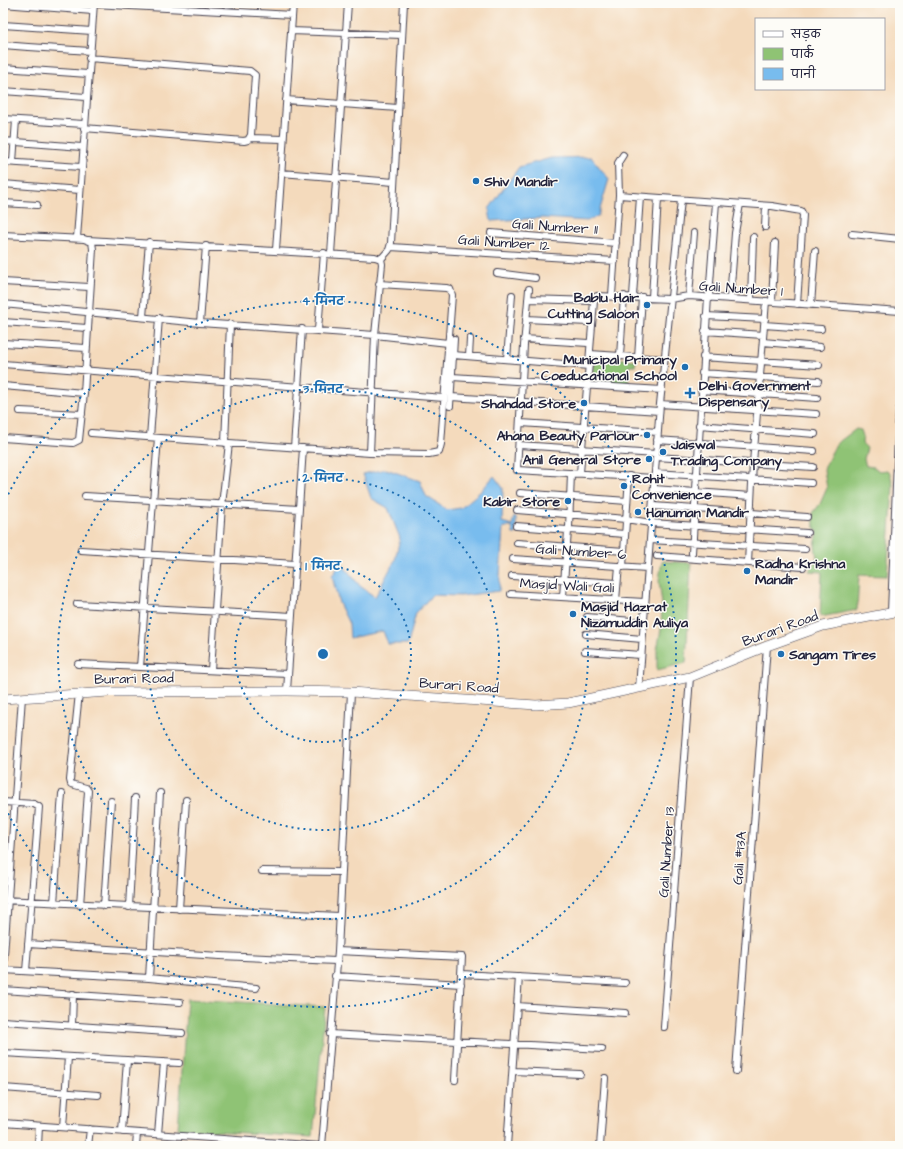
<svg xmlns="http://www.w3.org/2000/svg" width="903" height="1149" font-family="'Architects Daughter','Playpen Sans Deva',sans-serif">
<style>
.green{fill:#8fc374;stroke:#587258}
.water{fill:#78bcee;stroke:#4d6f94}
.lines{fill:none;stroke-linecap:round;stroke-linejoin:round}
.minor-casing{stroke:#423e4e;stroke-width:8}
.tertiary-casing{stroke:#423e4e;stroke-width:10}
.secondary-casing{stroke:#423e4e;stroke-width:10}
.minor{stroke:#fff;stroke-width:6}
.tertiary{stroke:#fff;stroke-width:8}
.secondary{stroke:#fff;stroke-width:9}
.ring{fill:none;stroke:#1f6fb2;stroke-width:2;stroke-dasharray:2 4}
.poi-dot{fill:#1f6fb2;stroke:#fdfcf7;stroke-width:1.5}
.labels{text-anchor:middle;stroke-width:3;stroke-linejoin:round;paint-order:stroke}
.poi-label{font-size:14px;font-weight:bold;fill:#22223b;stroke:#fdfcf7;text-anchor:start}
.street-label{font-size:14px;fill:#22223b;stroke:#fdfcf7}
.centre{fill:#1f6fb2;stroke:#fdfcf7;stroke-width:2}
.ring-label{font-size:12px;text-anchor:middle;font-weight:bold;fill:#1f6fb2;stroke:#fdfcf7;stroke-width:3;stroke-linejoin:round;paint-order:stroke}
</style>
<rect width="100%" height="100%" fill="#fdfcf7"/>
<filter id="ink" filterUnits="userSpaceOnUse"><feTurbulence type="fractalNoise" baseFrequency=".025" numOctaves="2"/><feDisplacementMap in="SourceGraphic" scale="8" xChannelSelector="R" yChannelSelector="G"/><feConvolveMatrix kernelMatrix="1 2 1 2 8 2 1 2 1" color-interpolation-filters="sRGB"/></filter>
<filter id="wash" filterUnits="userSpaceOnUse"><feTurbulence type="fractalNoise" baseFrequency=".012" numOctaves="4" result="noise"/><feDisplacementMap in="SourceGraphic" scale="16" xChannelSelector="R" yChannelSelector="G"/><feGaussianBlur stdDeviation="0.9" result="paint"/><feColorMatrix in="noise" values="0 0 0 0 0 0 0 0 0 0 0 0 0 0 0 0 0 1.4 0 .05"/><feComposite in="paint" operator="in"/></filter>
<g filter="url(#wash)">
<rect width="100%" height="100%" fill="#f4dabc"/>
<!-- green -->
<path class="green" d="M594,357l42,3 -1,6h-6l-1,20 -36,-3z
M856,429l5,1 2,6 -1,7 5,5 -3,11 2,7 8,1 5,4 8,-1 3,3 3,12 -6,91 -28,-1 -2,35 -37,7 2,-45 -13,-1 8,-12 -2,-14 3,-12 -4,-8 -1,-12 7,-9 7,-16 -3,-18 2,-6 10,-20z
M662,561l29,2 -5,100 -29,7v-20l4,-21 1,-25 -3,-24z
M187,999l138,8 -12,130 -135,-8z
M177,1141l74,5h-74z"/>
<!-- water -->
<path class="water" d="M591,157l18,22 -11,37 -11,5 -44,-3 -52,3 -2,-12 30,-42 32,-9z
M386,469l34,12 6,15 21,14 14,-2 20,-17 13,-15 9,12 -1,34 10,3 2,-8h2v17h-3l-1,-7h-9l-4,64 -38,5 -29,-1 -16,18 -8,31h-20l-5,-13 -33,7 -1,-14 -10,-21 -7,-27 9,-13 19,23 15,11 20,-37 5,-22 -12,-30 -17,-10 -8,-24z"/>
</g>
<g filter="url(#ink)">
<g class="lines">
<defs>
<path id="minor" d="M3,4l90,7
M94,4l198,11
M3,25l89,6
M291,31l111,4
M3,45l25,2
M29,47l61,4
M3,68l85,6
M3,91l83,6
M286,100l112,8
M3,119l81,5
M84,128l160,13 4,-1 3,-5 4,-60 -5,-4 -161,-13
M250,138l33,1
M3,141l79,6
M3,162l78,5
M13,162l3,-42
M281,173l113,9
M3,184l77,6
M619,195l153,11 29,5 2,4 -6,89
M3,203l34,2
M765,227l1,-21
M491,233l125,10
M852,234l48,5
M3,235l81,4 8,3 1,7 -9,144 -5,47 -6,3 -70,-5
M77,238l17,-235
M88,240l287,17 6,2 1,5 -7,71 -5,118 -279,-20
M391,247l224,14
M276,250l17,-247
M331,254l17,-251
M381,259l8,-9 2,-7 13,-240
M497,273l38,5
M3,282l86,5
M529,289l-5,56 -7,125 137,8
M612,295l7,-100 -1,-32 5,-8
M633,296l7,-99
M689,296l5,-63
M652,297l6,-99
M709,297l7,-95
M528,299l66,2
M730,299l5,-66 5,-29
M751,300l2,-63
M772,301l3,-58
M3,304l197,19 175,12 73,8
M811,305l4,-54
M706,316l59,3
M143,317l6,-75
M526,319l62,3
M3,322l84,6
M200,323l6,-77
M764,325l57,4
M318,330l6,-77
M705,331l58,4
M524,339l64,4
M763,342l57,5
M3,343l83,5
M590,354l75,5
M453,355l136,11
M469,356l1,-17
M620,356l4,-60
M703,357l116,8
M638,358l4,-61
M507,359l5,-64
M3,364l441,34
M702,373l116,8
M452,377l210,13
M3,386l81,7
M701,390l116,8
M451,397l208,14
M660,404l156,10
M450,406l4,-67
M20,411l62,3
M521,423l137,9
M699,425l116,9
M150,437l9,-119
M657,440l157,11
M225,443l5,-119
M519,445l137,9
M294,448l8,-119
M370,453l59,1 10,-2 2,-8 11,-149 -2,-6 -4,-1 -67,-4
M656,457l157,10
M580,473l14,-172v-3l3,-2 73,3 19,-3 211,15
M655,473l156,10
M654,489l97,7
M520,493l107,8
M85,496l214,13
M653,506l154,11
M517,510l109,9 25,4 156,10
M516,526l51,4
M569,528l2,-55
M570,530l55,4
M650,540l155,9
M517,543l107,8
M81,550l214,14
M692,553l16,-256
M657,556l146,11
M513,559l134,9
M748,563l5,-100 13,-162
M623,567l6,-91
M512,576l105,7
M511,594l133,8
M563,596l5,-65
M616,600l3,-34
M77,604l215,12
M587,617l56,5
M586,634l56,5
M585,651l56,4
M78,664l210,10
M140,667l18,-229
M211,670l11,-165 7,-62
M639,688l21,-284 21,-204
M287,691l16,-243
M79,693l-9,87 1,4 15,4 2,3 -8,114
M3,802l31,2 5,3 -13,164
M262,871l79,1
M3,900l336,16
M54,903l8,-109
M104,906l7,-105
M129,907l6,-109
M179,909l7,-109
M28,944l192,12 116,5
M338,951l124,6 -7,123
M3,970l19,-273
M3,970l146,8 107,10
M462,974l163,9
M335,976l126,8
M149,978l11,-185
M3,990l177,12
M517,1006l108,7
M3,1021l179,12
M72,1026l1,-32
M664,1027l26,-350
M330,1034l272,15
M3,1053l176,10
M513,1071l67,3
M736,1071l31,-425
M3,1088l95,7
M3,1123l318,23
M63,1127l5,-70
M122,1132l5,-72
M158,1134l6,-72
M38,1146l1,-20
M88,1146l2,-17
M136,1146l1,-13
M322,1146l16,-195 13,-259
M507,1146l12,-169
M600,1146l5,-68"/>
<path id="tertiary" d="M892,612l8,-202"/>
<path id="secondary" d="M3,699l106,-7 178,-1 64,1 185,13 32,-2 122,-26 77,-31 56,-20 77,-15"/>
</defs>
<!-- minor casing -->
<use href="#minor" class="minor-casing"/>
<!-- tertiary casing -->
<use href="#tertiary" class="tertiary-casing"/>
<!-- secondary casing -->
<use href="#secondary" class="secondary-casing"/>
<!-- minor -->
<use href="#minor" class="minor"/>
<!-- tertiary -->
<use href="#tertiary" class="tertiary"/>
<!-- secondary -->
<use href="#secondary" class="secondary"/>
</g>
</g>
<!-- distance rings -->
<g class="ring">
<circle cx="323" cy="654" r="88"/>
<circle cx="323" cy="654" r="176"/>
<circle cx="323" cy="654" r="265"/>
<path d="M3 505A353 353 0 1 1 3 803"/>
</g>
<!-- markers -->
<g class="poi-dot">
<circle cx="476" cy="181" r="4"/>
<circle cx="647" cy="305" r="4"/>
<circle cx="685" cy="367" r="4"/>
<path d="M688 387h4v4h4v4h-4v4h-4v-4h-4v-4h4z"/>
<circle cx="584" cy="403" r="4"/>
<circle cx="647" cy="435" r="4"/>
<circle cx="663" cy="452" r="4"/>
<circle cx="649" cy="459" r="4"/>
<circle cx="624" cy="486" r="4"/>
<circle cx="568" cy="501" r="4"/>
<circle cx="638" cy="512" r="4"/>
<circle cx="747" cy="571" r="4"/>
<circle cx="573" cy="614" r="4"/>
<circle cx="781" cy="654" r="4"/>
</g>
<g class="labels">
<!-- poi labels -->
<g class="poi-label">
<text x="484" y="186">Shiv Mandir</text>
<text x="639" y="302" text-anchor="end">Bablu Hair<tspan x="639" dy="16">Cutting Saloon</tspan></text>
<text x="677" y="364" text-anchor="end">Municipal Primary<tspan x="677" dy="16">Coeducational School</tspan></text>
<text x="699" y="390">Delhi Government<tspan x="699" dy="16">Dispensary</tspan></text>
<text x="576" y="408" text-anchor="end">Shahdad Store</text>
<text x="639" y="440" text-anchor="end">Ahana Beauty Parlour</text>
<text x="671" y="449">Jaiswal<tspan x="671" dy="16">Trading Company</tspan></text>
<text x="641" y="464" text-anchor="end">Anil General Store</text>
<text x="632" y="483">Rohit<tspan x="632" dy="16">Convenience</tspan></text>
<text x="560" y="506" text-anchor="end">Kabir Store</text>
<text x="646" y="517">Hanuman Mandir</text>
<text x="755" y="568">Radha Krishna<tspan x="755" dy="16">Mandir</tspan></text>
<text x="581" y="611">Masjid Hazrat<tspan x="581" dy="16">Nizamuddin Auliya</tspan></text>
<text x="789" y="659">Sangam Tires</text>
</g>
<!-- street labels -->
<g class="street-label">
<text transform="translate(555 226) rotate(4)" y="5">Gali Number 11</text>
<text transform="translate(504 242) rotate(4)" y="5">Gali Number 12</text>
<text transform="translate(741 288) rotate(4)" y="5">Gali Number 1</text>
<text transform="translate(581 551) rotate(4)" y="5">Gali Number 6</text>
<text transform="translate(567 585) rotate(3)" y="5">Masjid Wali Gali</text>
<text transform="translate(780 628) rotate(-20)" y="5">Burari Road</text>
<text transform="translate(134 678) rotate(-1)" y="5">Burari Road</text>
<text transform="translate(459 685) rotate(4)" y="5">Burari Road</text>
<text transform="translate(666 852) rotate(-86)" y="5">Gali Number 13</text>
<text transform="translate(739 858) rotate(-86)" y="5">Gali #13A</text>
</g>
</g>
<circle cx="323" cy="654" r="6" class="centre"/>
<g class="ring-label">
<text x="323" y="305">4 मिनट</text>
<text x="323" y="393">3 मिनट</text>
<text x="323" y="482">2 मिनट</text>
<text x="323" y="570">1 मिनट</text>
</g>
<!-- margin -->
<rect width="903" height="1149" fill="none" stroke="#fdfcf7" stroke-width="16"/>
<!-- legend -->
<rect x="755" y="18" width="130" height="72" fill="#fdfcf7" stroke="#a5a5ac"/>
<rect x="763" y="31" width="20" height="6" fill="#ffffff" stroke="#a5a5ac"/>
<text x="791" y="38" font-size="12" fill="#22223b">सड़क</text>
<rect x="763" y="48" width="20" height="12" fill="#8fc374" stroke="#a5a5ac"/>
<text x="791" y="58" font-size="12" fill="#22223b">पार्क</text>
<rect x="763" y="68" width="20" height="12" fill="#78bcee" stroke="#a5a5ac"/>
<text x="791" y="78" font-size="12" fill="#22223b">पानी</text>
</svg>
